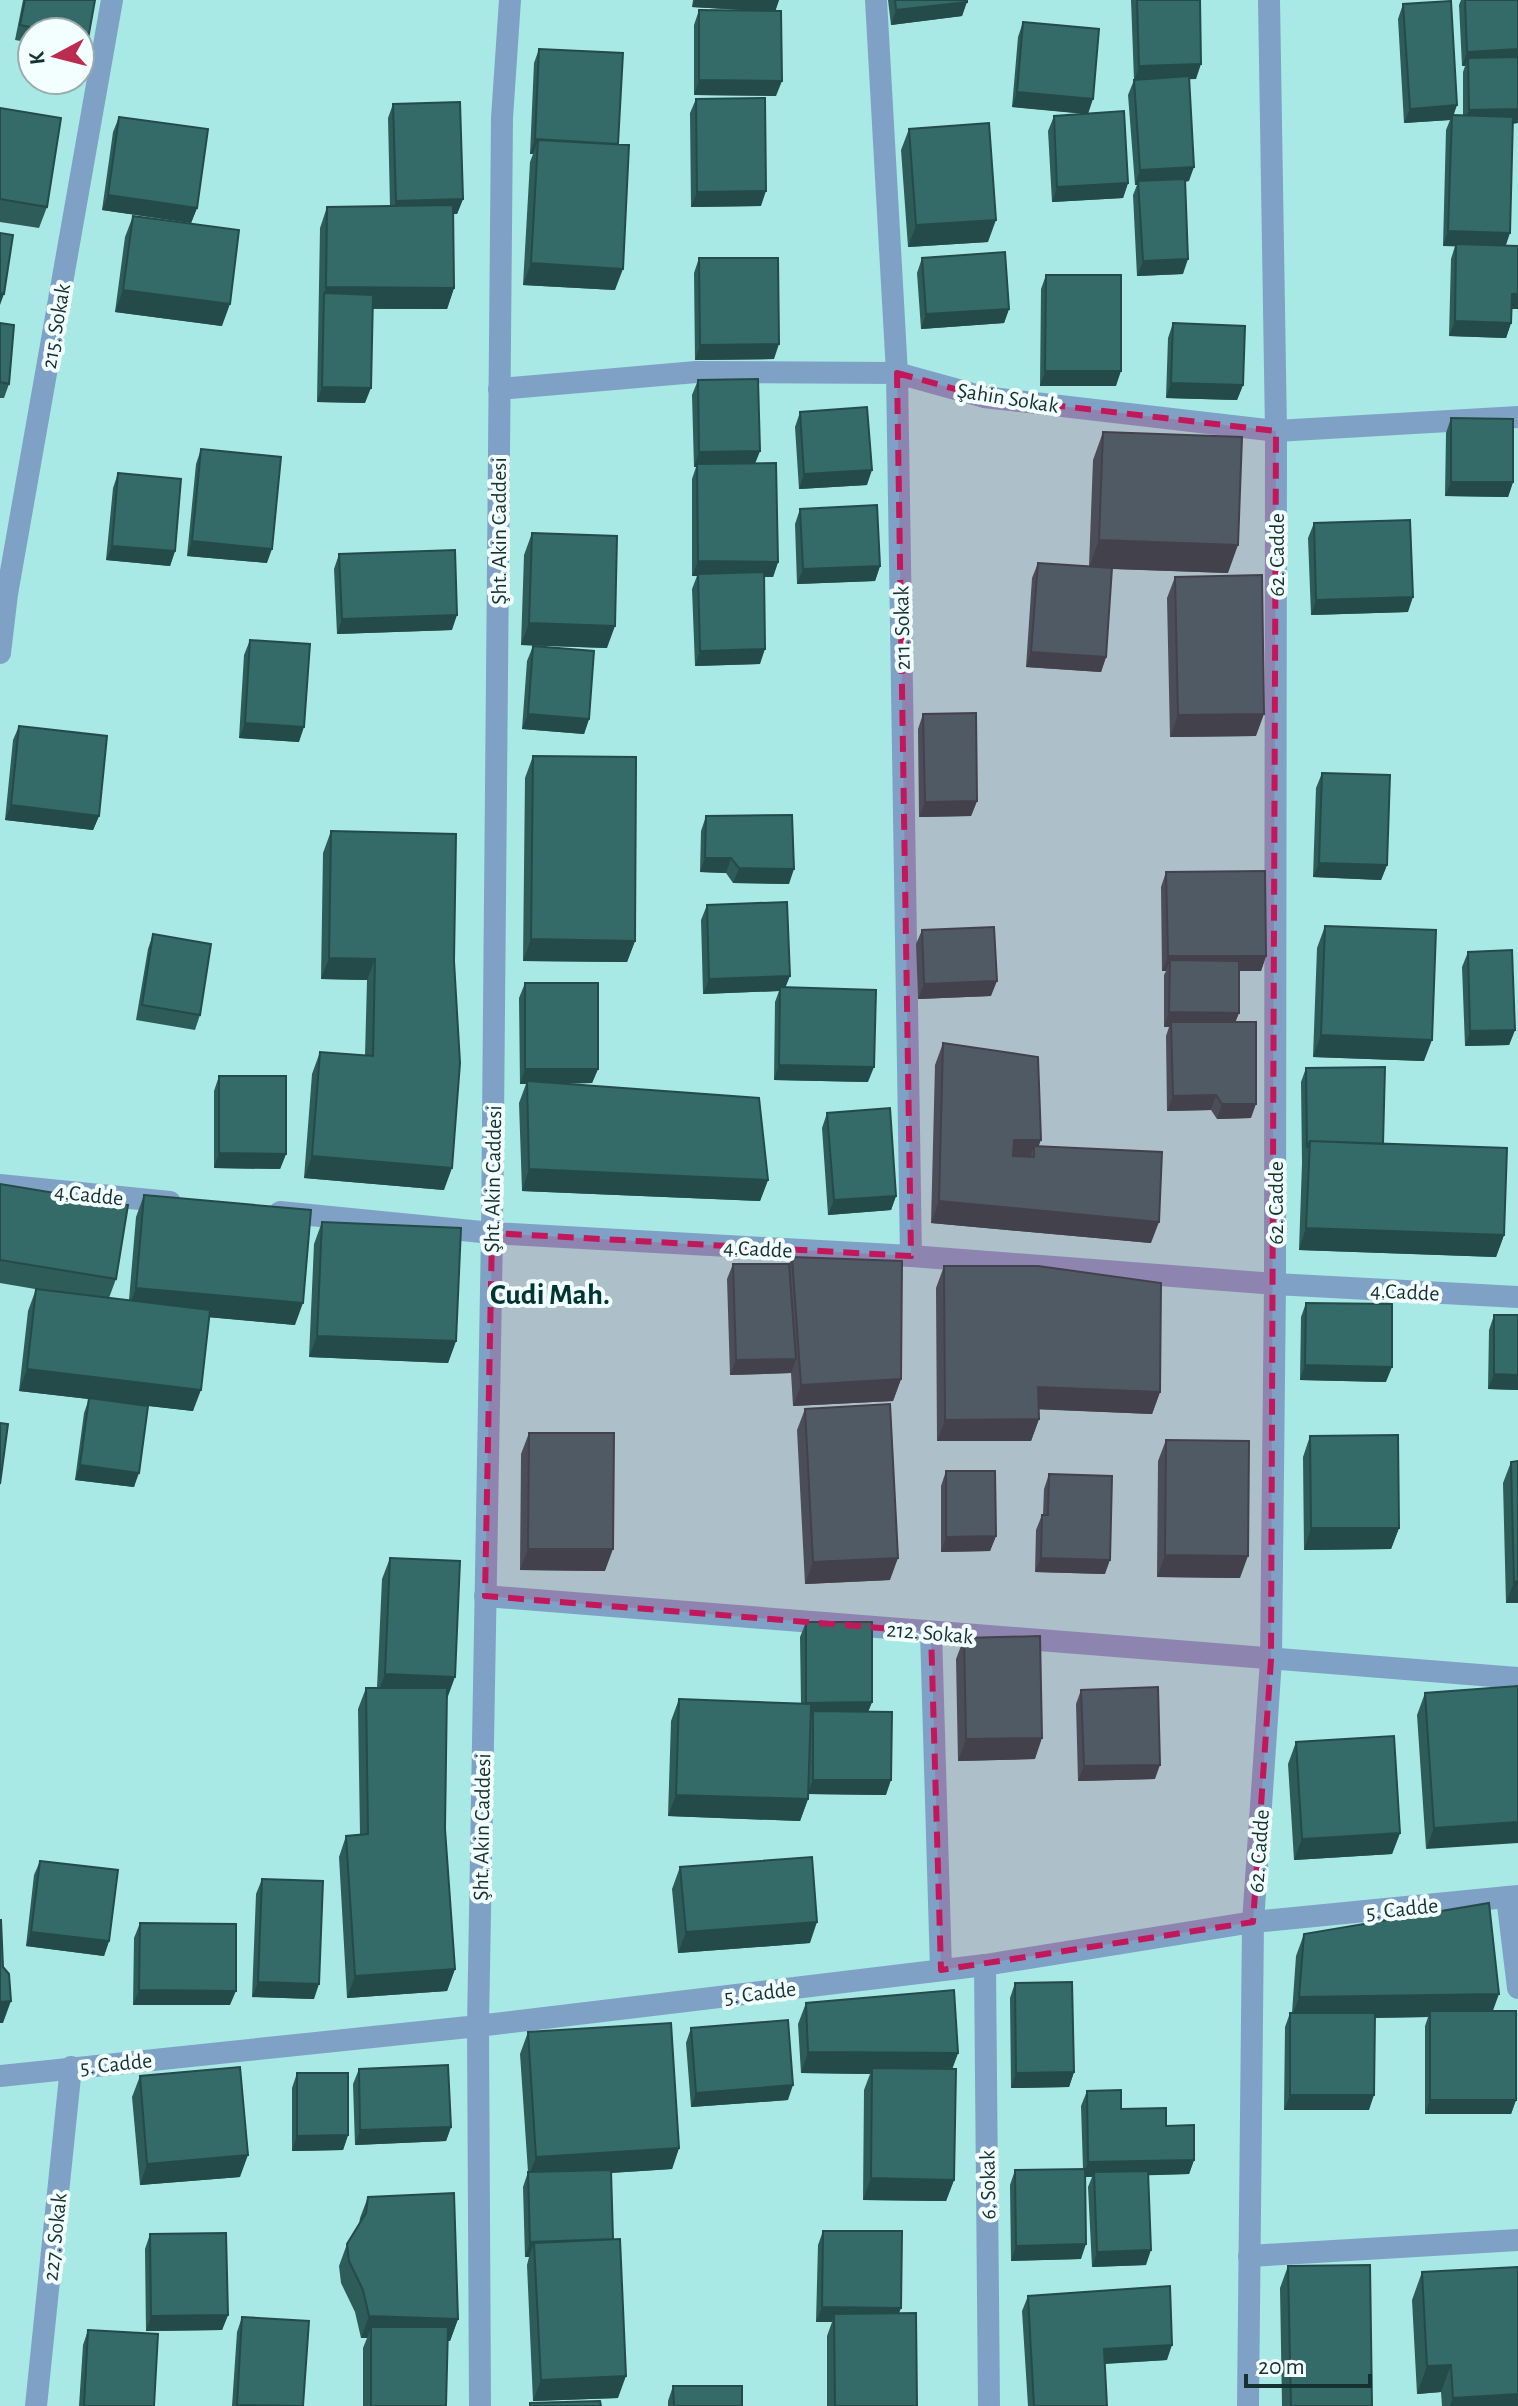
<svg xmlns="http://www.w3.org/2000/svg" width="1518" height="2406" font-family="'Alegreya Sans',sans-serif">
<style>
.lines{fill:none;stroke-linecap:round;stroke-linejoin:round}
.minor{stroke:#80a1c6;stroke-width:22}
.tertiary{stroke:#80a1c6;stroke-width:22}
.wall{fill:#2d5c59}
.shaded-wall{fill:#244b49}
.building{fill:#346b68;stroke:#244b49;stroke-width:2}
.marked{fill:#c2185b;fill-opacity:0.2;stroke:#c2185b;stroke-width:6;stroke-dasharray:16 10;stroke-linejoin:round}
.labels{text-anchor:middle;stroke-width:8;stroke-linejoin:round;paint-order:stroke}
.street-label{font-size:22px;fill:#173130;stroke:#f2fffe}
.district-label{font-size:30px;font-weight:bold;fill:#003534;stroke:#f2fffe}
</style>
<rect width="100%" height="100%" fill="#a8e9e5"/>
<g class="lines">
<!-- minor -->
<path class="minor" d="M876,0l21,373 14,883
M499,389l197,-17 201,1 87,24 292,34 242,-14
M0,653l7,-59 105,-594
M485,1596l1033,82
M931,1632l10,338
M1507,1897l11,91
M985,1965l4,441
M1249,2256l269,-16
M36,2406l35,-339"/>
<!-- tertiary -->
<path class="tertiary" d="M0,1185l170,17
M280,1212l212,21 419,23 364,28 243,13
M0,2076l478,-50 507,-61 268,-43 265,-26
M480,2406l-2,-380 14,-793 10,-1115 8,-118
M1248,2406l5,-484 18,-262 4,-376 1,-853 -7,-431"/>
</g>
<!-- wall -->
<path class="wall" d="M23,0h72l-7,39 -6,14h-2v-21h-48v11l-17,-3z
M693,0h86l-4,11 1,85 -82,-1v-70l5,-15 62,1 -69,-4z
M888,0h79l-5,16 -71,9z
M1131,0h69l-4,79h-7v102l-4,1 -2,92 -46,2 -4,-81 4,-10h-2l-7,-90 6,-15z
M1461,0h57v123l-5,1 -7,121 12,1v63h-7v14l-5,15 -57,-2 2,-77 4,-13h-12l3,-116 4,-10 -46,3 -6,-104 5,-15 51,111h9v-43l2,-6h-3l-3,-61z
M1023,22l65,92 40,69 -5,15 -71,4 -4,-71 6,-15 31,-2 -73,-7 6,-70z
M539,49l79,96 -3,145 -92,-5 7,-123 3,-8h-3l4,-91z
M696,99l65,107 -70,1 -1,-94z
M393,104l70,95 -6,15h-3v74l-7,21h-74l-8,94 -48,-1 3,-174 7,-21 63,-1 -2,-88z
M0,108l47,99 -8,21 -39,-6z
M119,117l78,91 -6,15 -89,-13 11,-78z
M909,129l79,113 -80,5 -7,-97z
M133,216l89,110 -107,-14 10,-75z
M699,258l75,101 -79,1 -1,-87z
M922,258l87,51 -5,14 -83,6 -4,-56z
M1046,275l70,111h-76l1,-97z
M0,323l9,61 -5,14h-4z
M1173,323l70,62 -6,15 -71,-2 2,-60z
M698,380l62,71 -5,12 23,99 -5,15h-9l-4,87 -65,2 -3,-77 5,-13h-5v-97l4,-12h-2l-2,-72z
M800,412l67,73 -68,4 -4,-62z
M1451,418l62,64 -5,15 -63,-1 1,-63z
M1103,432l125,141 -116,-4 -6,88 -5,15 -75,-5 6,-89 6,-15 51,3 4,-106z
M201,449l66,114 -80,-7 9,-92z
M118,473l57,78 -5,15 -64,-6 7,-72z
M800,509l80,57 -5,15 -78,3 -2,-60z
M1314,523l94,89 -97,3 -3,-77z
M532,533l75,115 -86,-3 3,-90z
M339,554l113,76 -115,4 -3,-65z
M1175,577l81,159 -86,1 -3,-139z
M250,640l49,102 -60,-4 5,-83z
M533,646l56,73 -5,15 -62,-5 5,-68z
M923,714l54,87 -6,15 -52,1 -1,-88z
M19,726l80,90 -6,14 -88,-10 8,-80z
M533,756l102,185 -8,21 -104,-1 2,-183z
M1322,773l65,92 -6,15 -68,-3 3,-89z
M706,816l83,68 -56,-1 -7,-10 -26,-1 1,-41z
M331,831l125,3 -12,356 -140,-12 8,-104 8,-22 45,4 2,-76 -46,-1 2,-126z
M1166,872l100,84 -5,15h-22v42l-4,9 16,96 -34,1 -6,-9 -44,1 -1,-75 3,-9h-5v-52l2,-4h-4l-1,-84z
M707,905l79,82 82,95 -94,-2 1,-78 4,-11 -76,3 -2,-74z
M1325,926l99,135 -111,-4 4,-109z
M922,930l69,66 -73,3 -2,-55z
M153,934l47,81 -5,15 -59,-10 12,-71z
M1468,952l47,78 -6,15 -44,1 -3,-79z
M525,983l73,86 -6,14 -35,1 211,96 -8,21 -238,-10 -3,-88 7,-19h-6l-1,-86z
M943,1043l96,103 112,97 -220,-20 4,-158z
M1306,1068l77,76 121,91 -8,22 -197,-7 3,-87 -1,-81z
M219,1076l67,78 -6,15 -66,-1v-77z
M827,1113l69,83 -5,14 -63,5 -6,-87z
M0,1184l116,95 -7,19 20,2 7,-83 8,-22 151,130 -86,-8 -16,94 -45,-5 -14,81 -59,-7 9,-67 5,-14 -70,-8 9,-80 8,-22 5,1 -41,-7z
M322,1222l134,119 -8,22 -139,-6 5,-113z
M792,1257l109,122 -8,22 -100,5 -2,-33 -61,2 -3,-96 6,-15h56z
M944,1266l216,126 -8,22 -113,-5v10l-8,22h-94l-1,-153z
M1306,1303l80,79 -86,-2 1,-63z
M1494,1315h24v75l-30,-1 1,-59z
M805,1409l85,171 -85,4 -8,-154z
M529,1433l76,138 -85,-1 1,-116z
M1310,1436l89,92 -8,21 -87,1 -1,-93z
M1166,1440l74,138 -83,-1 1,-116z
M1518,1461v142h-12l-3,-120 8,-21z
M946,1471l50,65 -6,15 -49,1v-66z
M1049,1474l56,100 -70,-2 1,-42 6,-15h1l1,-26z
M390,1558l57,141 -2,130 10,140 -8,22 -100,7 -8,-141 7,-21 14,-1 -2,-126 8,-21h11l5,-109z
M806,1622l66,80 -4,10 18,83 -78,-1v5l-8,22 -132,-5 3,-95 8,-22 122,5 -1,-67z
M964,1638l71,121 -77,2 -2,-102z
M1518,1686l-92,163 -9,-134 8,-22z
M1081,1690l74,89 -77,2 -2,-77z
M1296,1742l104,91 -8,21 -98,6 -6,-96z
M40,1861l69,80 -5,15 -78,-10 8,-71z
M680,1867l130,76 -132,10 -6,-64z
M262,1879l52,120 -62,-2 4,-103z
M140,1923l90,82h-97l1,-67z
M1304,1934l189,77 23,89 -5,14h-86v-88l3,-9 -53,1 -6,92h-85l1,-83 5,-14h2l4,-57z
M1015,1983l59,89 -5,15 -58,1 -1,-90z
M806,2003l152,50 -6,16 2,111 -8,21 -83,-1 1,-110 6,-16 -69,-1 -3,-49z
M691,2028l97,72 -97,7 -5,-64z
M528,2032l151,116 -7,21 -61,4 7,225 -85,3 -6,-136 2,-8h-4l-2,-70 5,-15 -8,-118z
M359,2069l92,58 -5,14 -91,4 -2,-61z
M297,2073l51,62 -5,15 -51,1v-63z
M140,2076l100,101 -100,8 -8,-88z
M1087,2091l34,18 45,17 28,34 -5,14 -40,1 -3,90 -54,2 -4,-80 4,-10h-7l-4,82 -70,2 -1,-76 5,-15 68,-1 -2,-63z
M368,2197l90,122 -8,22 -2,-1 -2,66h-83v-58l4,-10h-6l-6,-26 -14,-29 -2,-17 8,-22 12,-20 1,-6z
M823,2231l76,82 18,93h-90v-70l5,-14h-16l2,-77z
M150,2234l78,81 -6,15 -76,1 -1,-82z
M1288,2266l84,140h-90l-2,-118z
M1422,2272l96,134h-76l-1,-14 -24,2 -5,-94z
M1028,2296l139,64 -62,4 2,42h-79l-6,-95z
M242,2317l61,89h-71l5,-74z
M88,2330l66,76h-75l4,-61z
M673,2386l69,20h-74v-5z"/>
<!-- shaded-wall -->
<path class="shaded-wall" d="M695,0h84l-4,12 -83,-5z
M967,2l-5,14 -71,9 5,-15z
M1518,49v15l-50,-6 -3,8h-3l5,-14z
M1201,64l-5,15 -62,2 5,-15z
M699,80l83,1 -6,15 -82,-1z
M1017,92l76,7 -5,15 -76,-7z
M1457,105l-5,15v-5l-2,5 -46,3 6,-14z
M1518,109v14l-55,1 6,-14z
M535,139l3,1 -5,14h-3z
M1194,167l-5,14 -50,4 -1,-4 -1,4h-2l5,-15z
M1128,183l-5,15 -71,4 5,-15z
M766,191l-5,15 -70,1 6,-15z
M108,195l89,13 -6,15 -89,-13z
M463,199l-6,15 -66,2 5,-15z
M996,220l-8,22 -80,5 8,-22z
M1448,231l62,2 -5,15 -62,-2z
M1188,259l-5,15 -46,2 6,-15z
M531,263l92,6 -8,21 -92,-5z
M326,287l128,1 -7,21 -124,-1 1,-15z
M123,290l107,14 -8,22 -107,-14z
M0,293l4,1 -4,11z
M1512,294h6v15h-12z
M1009,309l-5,14 -83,6 5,-15z
M1455,321l56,2 -5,15 -57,-2z
M779,344l-5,15 -79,1 5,-15z
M1045,371h76l-5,15h-76z
M1171,383l72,2 -6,15 -71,-2z
M322,387l49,1 -6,15 -48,-1z
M760,451l-6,15 -57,-2 -1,3h-2l5,-15z
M872,470l-5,15 -68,4 5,-15z
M1451,482h62l-5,15 -63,-1z
M1099,540l139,5 -10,28 -139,-5z
M192,541l80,8 -5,14 -80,-7z
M112,546l63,5 -5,15 -64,-6z
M698,561l80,1 -5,15 -81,-1z
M880,566l-5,15 -78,3 6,-15z
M1413,597l-5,15 -97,3 5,-15z
M457,615l-5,15 -115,4 5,-15z
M529,623l86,3 -8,22 -86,-3z
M765,649l-5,15 -65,2 5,-15z
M1031,652l75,5 -5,15 -75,-5z
M528,714l61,5 -5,15 -62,-5z
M1264,714l-8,22 -86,1 8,-22z
M245,723l59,4 -5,15 -60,-4z
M977,801l-6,15 -52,1 6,-15z
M11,805l88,11 -6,14 -88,-10z
M705,858h26l-5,15 -26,-1z
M1319,863l68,2 -6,15 -68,-3z
M739,868l55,1 -5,15 -56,-1z
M531,939l104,2 -8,21 -104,-1z
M1168,956h98l-5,15h-91v-11l-4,11h-4z
M329,958l46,1 -8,21 -46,-1z
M790,976l-6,15 -4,-4 -1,4 -76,3 6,-15z
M997,981l-6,15 -73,3 6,-15z
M1169,1012l70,1 -6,15 -62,-6 -2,5h-5z
M1515,1030l-6,15 -44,1 5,-15z
M1321,1035l111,5 -8,21 -111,-4z
M779,1065l95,2 -6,15 -94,-2z
M525,1069h73l-6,14 -72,1z
M1216,1095l-5,15 -44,1 6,-15z
M1222,1104h34l-5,14 -34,1z
M1014,1140h27l-8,21 1,-15 -5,15h-23z
M219,1153l67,1 -6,15 -66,-1z
M312,1156l140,12 -8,22 -140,-12z
M529,1169l239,11 -8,21 -238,-10z
M896,1196l-5,14 -63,5 6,-15z
M939,1201l220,21 -8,21 -220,-20z
M1306,1228l198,7 -8,22 -197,-7z
M136,1288l167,15 -8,22 -167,-15z
M317,1336l139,5 -8,22 -139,-6z
M796,1359l-5,14 -61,2 6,-15z
M1305,1365l87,2 -6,15 -86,-2z
M27,1369l174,21 -8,21 -174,-20z
M1494,1374l24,1v15l-30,-1z
M901,1379l-8,22 -100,5 8,-21z
M1038,1387l122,5 -8,22 -122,-5z
M1039,1419l-8,22h-94l8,-21z
M80,1465l59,8 -5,14 -59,-7z
M1311,1528h88l-8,21 -87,1z
M996,1536l-6,15 -49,1 5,-15z
M528,1549h85l-8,22 -85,-1z
M1165,1555l83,1 -8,22 -83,-1z
M898,1558l-8,22 -85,4 8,-22z
M1041,1558l69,2 -5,14 -70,-2z
M1518,1581v22h-12l8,-21z
M385,1674l70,3 -8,22 -70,-3z
M872,1702l-6,15 -53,-6 -3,7 -4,-15z
M1042,1738l-7,21 -77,2 8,-22z
M1160,1765l-5,14 -77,2 6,-15z
M813,1780h78l-5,15 -79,-1z
M676,1795l132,4 -8,22 -132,-5z
M1518,1822v21l-92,6 8,-21z
M1400,1833l-8,21 -98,6 8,-21z
M817,1922l-7,21 -132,10 8,-21z
M31,1932l78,9 -5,15 -78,-10z
M455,1969l-8,22 -100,7 8,-22z
M258,1982l61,2 -5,15 -62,-2z
M139,1990l97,1 -6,14h-97z
M1499,1994l-8,22 -61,-5 -2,6 -137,2 8,-22z
M11,2001l-8,22h-3v-21z
M808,2052l150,1 -8,22 -78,-7 -2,6 -69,-1z
M1074,2072l-5,15 -58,1 5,-15z
M793,2085l-5,15 -97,7 5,-14z
M1290,2095h84l-5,15h-85z
M1430,2100h86l-5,14h-86z
M451,2127l-5,14 -91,4 5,-15z
M348,2135l-5,15 -51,1 5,-15z
M679,2148l-7,21 -144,9 8,-21z
M248,2155l-8,22 -100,8 7,-21z
M1194,2160l-5,14 -95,3v-5l-2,5h-9l5,-15z
M871,2178l83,2 -8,21 -83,-1z
M613,2240l-79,3 -5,14h-4l5,-15z
M1086,2244l-5,15 -70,2 5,-15z
M1151,2250l-5,15 -54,2 5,-15z
M822,2307l79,1 -5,14 -62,-8 -2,8h-16z
M228,2315l-6,15 -76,1 5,-15z
M369,2316l89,3 -8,22 -79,-3v-11l-4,11h-6z
M1172,2345l-5,15 -69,4 6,-15z
M1451,2365l-10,27 -24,2 10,-28z
M626,2376l-8,22 -85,3 8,-21z
M1518,2394v12h-68l3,-8z"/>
<!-- building -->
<path class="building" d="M25,0h70l-7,39 -8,-2v-5h-26l-34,-7z
M895,0h72v2l-71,8z
M1137,0h63l1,64 -62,2z
M1465,0h53v49l-51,3z
M1451,1l6,104 -47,4 -7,-105z
M699,10l82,1 1,70 -83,-1z
M1023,22l76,7 -6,70 -76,-7z
M539,49l84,4 -5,91 -83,-5z
M1518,57v52l-49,1 -1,-52z
M1189,76l5,91 -54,3 -6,-90z
M765,98l1,93 -69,1 -1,-93z
M460,102l3,97 -67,2 -3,-97z
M0,108l61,10 -14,89 -47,-8z
M1124,111l4,72 -71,4 -3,-71z
M1452,115l61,2 -3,116 -62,-2z
M119,117l89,12 -11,79 -89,-13z
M989,123l7,97 -80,5 -7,-96z
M538,140l91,5 -6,124 -92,-6z
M1185,179l3,80 -45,2 -5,-80z
M453,205l1,83 -128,-1 1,-80z
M133,216l106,14 -9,74 -107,-14z
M0,233l13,2 -9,59 -4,-1z
M1456,244l62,2v48h-6l-1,29 -56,-2z
M1005,252l4,57 -83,5 -4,-56z
M699,258h79l1,86 -79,1z
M1046,275h75v96h-76z
M324,293l49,2 -2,93 -49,-1z
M0,323l14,2 -5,59 -9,-2z
M1173,323l72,3 -2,59 -72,-2z
M758,379l2,72 -61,1 -1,-72z
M867,407l5,63 -68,4 -4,-62z
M1451,418l62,1v63h-62z
M1103,432l139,5 -4,108 -139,-5z
M201,449l80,8 -9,92 -80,-8z
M776,463l2,99 -80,-1 -1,-97z
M118,473l63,6 -6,72 -63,-5z
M877,505l3,61 -77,3 -3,-60z
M1410,520l3,77 -97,3 -2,-77z
M532,533l85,3 -2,90 -86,-3z
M455,550l2,65 -115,4 -3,-65z
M1038,563l74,5 -6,89 -75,-5z
M764,572l1,77 -65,2 -2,-77z
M1262,575l2,139 -86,1 -3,-138z
M250,640l60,4 -6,83 -59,-4z
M533,646l61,5 -5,68 -61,-5z
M976,713l1,88 -52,1 -2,-88z
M19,726l88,10 -8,80 -88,-11z
M533,756l103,1 -1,184 -104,-2z
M1322,773l68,2 -3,90 -68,-2z
M792,815l2,54 -55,-1 -8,-10h-26l1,-42z
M331,831l125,3 -2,127 6,102 -8,105 -140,-12 8,-104 53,4 2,-97 -46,-1z
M1265,871l1,85h-98l-2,-84z
M787,902l3,74 -81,3 -2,-74z
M1325,926l111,4 -4,110 -111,-5z
M994,927l3,54 -73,3 -2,-54z
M153,934l58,10 -11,71 -58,-10z
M1512,950l3,80 -45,1 -2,-79z
M1170,960l69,1v52l-70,-1z
M525,983h73v86h-73z
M780,987l96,3 -2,77 -95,-2z
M1171,1022h85v82h-34l-6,-9 -43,1z
M943,1043l95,14 3,83h-27l-1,16 21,1v-11l128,6 -3,70 -220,-21z
M1385,1067l-2,77 -73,-3 -3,7 -1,-80z
M219,1076h67v78l-67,-1z
M527,1081l232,17 9,82 -239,-11z
M890,1108l6,88 -62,4 -7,-87z
M1310,1141l197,7 -3,87 -198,-7z
M0,1184l128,21 -12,74 -116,-19z
M144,1195l167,15 -8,93 -167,-15z
M322,1222l139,6 -5,113 -139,-5z
M792,1257l110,4 -1,118 -100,6z
M733,1264h56l7,95 -60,1z
M944,1266h94l123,17 -1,109 -122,-5 1,32 -94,1z
M36,1289l174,21 -9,80 -174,-21z
M1306,1303l86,1v63l-87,-2z
M1494,1315h24v60l-24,-1z
M89,1398l59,8 -9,67 -59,-8z
M890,1404l8,154 -85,4 -8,-153z
M0,1423l8,1 -8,60z
M529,1433h85l-1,116h-85z
M1398,1435l1,93h-88l-1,-92z
M1166,1440l83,1 -1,115 -83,-1z
M1518,1461v120l-4,1 -3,-120z
M946,1471h49l1,65 -50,1z
M1049,1474l63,2 -2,84 -69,-2 1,-43h6z
M390,1558l70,3 -5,116 -70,-3z
M806,1622h66v80l-66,1z
M1040,1636l2,102 -76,1 -2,-101z
M1518,1686v136l-84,6 -9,-135z
M1158,1687l2,78 -76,1 -3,-76z
M366,1688h81l-2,141 10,140 -100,7 -9,-140 22,-2z
M679,1699l132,5 -3,95 -132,-4z
M813,1711l79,1 -1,68h-78z
M1394,1736l6,97 -98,6 -6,-97z
M812,1857l5,65 -131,10 -6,-65z
M40,1861l78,9 -9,71 -78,-9z
M262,1879l61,2 -4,103 -61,-2z
M1489,1903l10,91 -200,3 5,-63z
M0,1920h1l2,47 6,7 2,27 -11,1z
M140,1923l96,1v67l-97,-1z
M1072,1982l2,90 -58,1 -1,-90z
M954,1990l4,63 -150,-1 -2,-49z
M1430,2011h86v89h-86z
M1290,2013h85l-1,82h-84z
M788,2020l5,65 -97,8 -5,-65z
M671,2023l8,125 -143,9 -8,-125z
M448,2065l3,62 -91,3 -1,-61z
M240,2067l8,88 -101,9 -7,-88z
M872,2068l84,1 -2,111 -83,-2z
M297,2073h51v62l-51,1z
M1121,2090v19l45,-1v18l28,-1v35l-106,2 -1,-71z
M1085,2169l1,75 -70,2 -1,-76z
M611,2170l2,69 -83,3 -2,-70z
M1148,2171l3,79 -54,2 -3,-80z
M454,2193l4,126 -89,-3 -6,-26 -14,-29 -2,-17 19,-31 2,-16z
M823,2231h79l-1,77 -79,-1z
M226,2233l2,82 -77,1 -1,-82z
M620,2239l6,137 -85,4 -7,-137z
M1370,2265l2,141h-81l-3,-140z
M1518,2267v127l-65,4 -2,-33 -24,1 -5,-94z
M1170,2286l2,59 -68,4 3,57h-73l-6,-110z
M916,2313l1,93h-82l-1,-92z
M242,2317l67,4 -6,85 -66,-1z
M371,2327h77l-2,79h-75z
M88,2330l70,4 -4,72h-70z
M673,2386h69v20h-68z
M600,2401l1,5h-71v-3z"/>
<!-- marked area -->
<path class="marked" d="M897,373l87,24 292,34 -5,1229 -18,262 -312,48 -10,-338 -446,-36 7,-363 419,23z"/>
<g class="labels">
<!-- street labels -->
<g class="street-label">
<text transform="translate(55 326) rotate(-80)" y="8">215. Sokak</text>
<text transform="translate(1008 397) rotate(9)" y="8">Şahin Sokak</text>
<text transform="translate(498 531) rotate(-90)" y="8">Şht. Akin Caddesi</text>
<text transform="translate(1276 555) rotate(-90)" y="8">62. Cadde</text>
<text transform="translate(901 628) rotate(-91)" y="8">211. Sokak</text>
<text transform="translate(492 1179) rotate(-89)" y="8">Şht. Akin Caddesi</text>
<text transform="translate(89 1194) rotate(6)" y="8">4.Cadde</text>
<text transform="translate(1275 1203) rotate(-90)" y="8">62. Cadde</text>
<text transform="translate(758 1248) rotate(3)" y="8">4.Cadde</text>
<text transform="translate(1405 1291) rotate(3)" y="8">4.Cadde</text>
<text transform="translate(930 1632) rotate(5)" y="8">212. Sokak</text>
<text transform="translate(481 1827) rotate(-89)" y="8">Şht. Akin Caddesi</text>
<text transform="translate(1258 1851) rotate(-86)" y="8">62. Cadde</text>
<text transform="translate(1402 1908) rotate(-6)" y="8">5. Cadde</text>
<text transform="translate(760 1992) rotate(-7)" y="8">5. Cadde</text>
<text transform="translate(116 2063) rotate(-6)" y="8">5. Cadde</text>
<text transform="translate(987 2185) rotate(-91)" y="8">6. Sokak</text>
<text transform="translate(54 2237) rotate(-84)" y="8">227. Sokak</text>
</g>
<!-- district labels -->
<g class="district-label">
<text x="550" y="1304">Cudi Mah.</text>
</g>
</g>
<!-- north arrow -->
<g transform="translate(56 56) rotate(263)"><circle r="38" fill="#f2fffe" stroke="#9aadac" stroke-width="2"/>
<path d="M0-6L14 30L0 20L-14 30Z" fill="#bc2c51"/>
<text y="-12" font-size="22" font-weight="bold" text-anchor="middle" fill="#173130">K</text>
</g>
<!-- scale -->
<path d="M1246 2374v12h124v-12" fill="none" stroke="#173130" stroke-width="4"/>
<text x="1258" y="2374" font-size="24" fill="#173130" stroke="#f2fffe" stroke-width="6" paint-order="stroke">20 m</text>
</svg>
